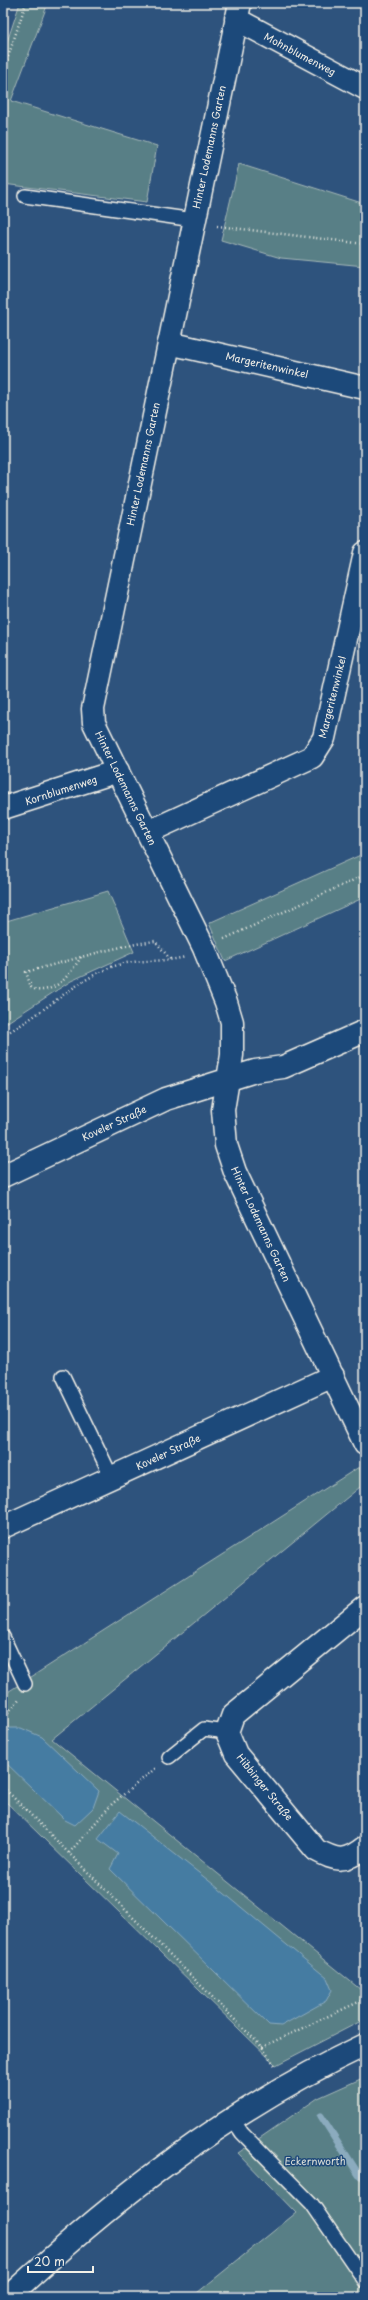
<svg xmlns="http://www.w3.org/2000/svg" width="368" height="2300" font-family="'Playpen Sans',sans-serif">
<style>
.green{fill:#587f86;stroke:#a6b8b7}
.water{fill:#457ca2;stroke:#8babbe}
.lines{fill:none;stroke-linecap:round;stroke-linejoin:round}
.stream{stroke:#8babbe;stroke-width:7}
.lane-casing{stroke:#f4f1e8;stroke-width:16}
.street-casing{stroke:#f4f1e8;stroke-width:25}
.secondary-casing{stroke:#f4f1e8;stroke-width:25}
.path{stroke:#f4f1e8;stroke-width:2.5;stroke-dasharray:1 3;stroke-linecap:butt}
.lane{stroke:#1f4a7a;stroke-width:13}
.street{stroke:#1f4a7a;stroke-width:22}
.secondary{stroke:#1f4a7a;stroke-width:22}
.labels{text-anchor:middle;stroke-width:3;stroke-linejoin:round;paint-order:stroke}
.street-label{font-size:10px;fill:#f4f1e8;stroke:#1f4a7a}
.park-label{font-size:10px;fill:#dde0d9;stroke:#1f4a7a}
</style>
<rect width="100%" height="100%" fill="#2e537d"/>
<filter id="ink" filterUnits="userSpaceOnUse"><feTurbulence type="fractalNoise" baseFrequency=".025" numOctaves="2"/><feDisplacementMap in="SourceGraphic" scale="8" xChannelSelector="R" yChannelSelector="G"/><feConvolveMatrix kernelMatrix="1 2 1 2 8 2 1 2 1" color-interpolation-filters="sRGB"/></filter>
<g filter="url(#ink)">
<!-- green -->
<path class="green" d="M20,3h28l-37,98 146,45 -10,56 -144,-18v-130z
M239,164l126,40v62l-84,-8 -60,-18z
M365,853v44l-140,64 -16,-38z
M108,891l26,61 -63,29 -68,44v-103z
M359,1467l6,16 -313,256 309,251 4,-2v31l-89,46 -273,-266v-104z
M365,2077v220h-173l104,-84 -58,-60 80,-55z"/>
<!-- water -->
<path class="water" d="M3,1728h18l21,9 57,54 -6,17 -18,17 -10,-5 -62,-60z
M120,1811l93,73 114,94 5,12 -6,11 -45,25 -12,-1 -159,-156 8,-15 -20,-15z"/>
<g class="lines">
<!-- stream -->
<path class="stream" d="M321,2116l38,59 6,3"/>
<defs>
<path id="lane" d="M25,196l169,24
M63,1376l49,102
M3,1637l22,47
M169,1757l35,-28 23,3
M232,2118l10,15 70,71 53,77"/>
<path id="street" d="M240,3l-147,706 1,14 110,225 22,54 6,20v33l-9,55 3,35 9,27 130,272
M236,19l129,69
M169,343l196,45
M3,808l115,-37
M148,832l164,-75 12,-19 41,-185
M3,1176l163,-77 89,-28 28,-4 82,-36
M3,1527l330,-151
M365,1607l-132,108 -6,17 9,22 80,96c21,11 29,13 49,-3"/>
<path id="secondary" d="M8,2297c111,-102 219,-187 357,-252"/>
</defs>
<!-- lane casing -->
<use href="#lane" class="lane-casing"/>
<!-- street casing -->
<use href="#street" class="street-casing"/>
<!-- secondary casing -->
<use href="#secondary" class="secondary-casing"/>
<!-- path -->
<path class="path" d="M3,72l23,-69
M3,205l2,-11
M217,226l148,18
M224,939l141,-64
M81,957c-11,17 -23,35 -45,33l-5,-3 -5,-15c43,-11 85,-25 129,-31l16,19
M3,1035c38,-19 67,-51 106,-67 28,-11 49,-4 76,-11
M3,1719l16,-20
M3,1787l259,260 14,20
M69,1853l43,-49 45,-37
M262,2047l103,-48"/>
<!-- lane -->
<use href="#lane" class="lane"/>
<!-- street -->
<use href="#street" class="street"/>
<!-- secondary -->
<use href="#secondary" class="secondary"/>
</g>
</g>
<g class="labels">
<!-- street labels -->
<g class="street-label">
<text transform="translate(300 54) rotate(28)" y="4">Mohnblumenweg</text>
<text transform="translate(209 147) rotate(-78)" y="4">Hinter Lodemanns Garten</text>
<text transform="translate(267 365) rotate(13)" y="4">Margeritenwinkel</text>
<text transform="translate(143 464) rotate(-78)" y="4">Hinter Lodemanns Garten</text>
<text transform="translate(332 697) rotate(-76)" y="4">Margeritenwinkel</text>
<text transform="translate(126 788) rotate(64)" y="4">Hinter Lodemanns Garten</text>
<text transform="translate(61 790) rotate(-18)" y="4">Kornblumenweg</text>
<text transform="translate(114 1123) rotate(-25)" y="4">Koveler Straße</text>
<text transform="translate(261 1224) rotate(65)" y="4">Hinter Lodemanns Garten</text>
<text transform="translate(168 1452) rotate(-25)" y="4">Koveler Straße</text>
<text transform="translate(265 1787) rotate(51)" y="4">Hibbinger Straße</text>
</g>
<!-- park labels -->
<g class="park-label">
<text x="315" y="2165">Eckernworth</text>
</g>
</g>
<!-- margin -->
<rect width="368" height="2300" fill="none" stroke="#1f4a7a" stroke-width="16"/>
<rect x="8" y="8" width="352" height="2284" fill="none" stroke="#f4f1e8" stroke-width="1.5" filter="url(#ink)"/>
<!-- scale -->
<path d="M28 2266v6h65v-6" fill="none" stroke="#f4f1e8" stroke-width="2"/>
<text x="34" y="2266" font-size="12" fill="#f4f1e8" stroke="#1f4a7a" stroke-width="3" paint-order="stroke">20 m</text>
</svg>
